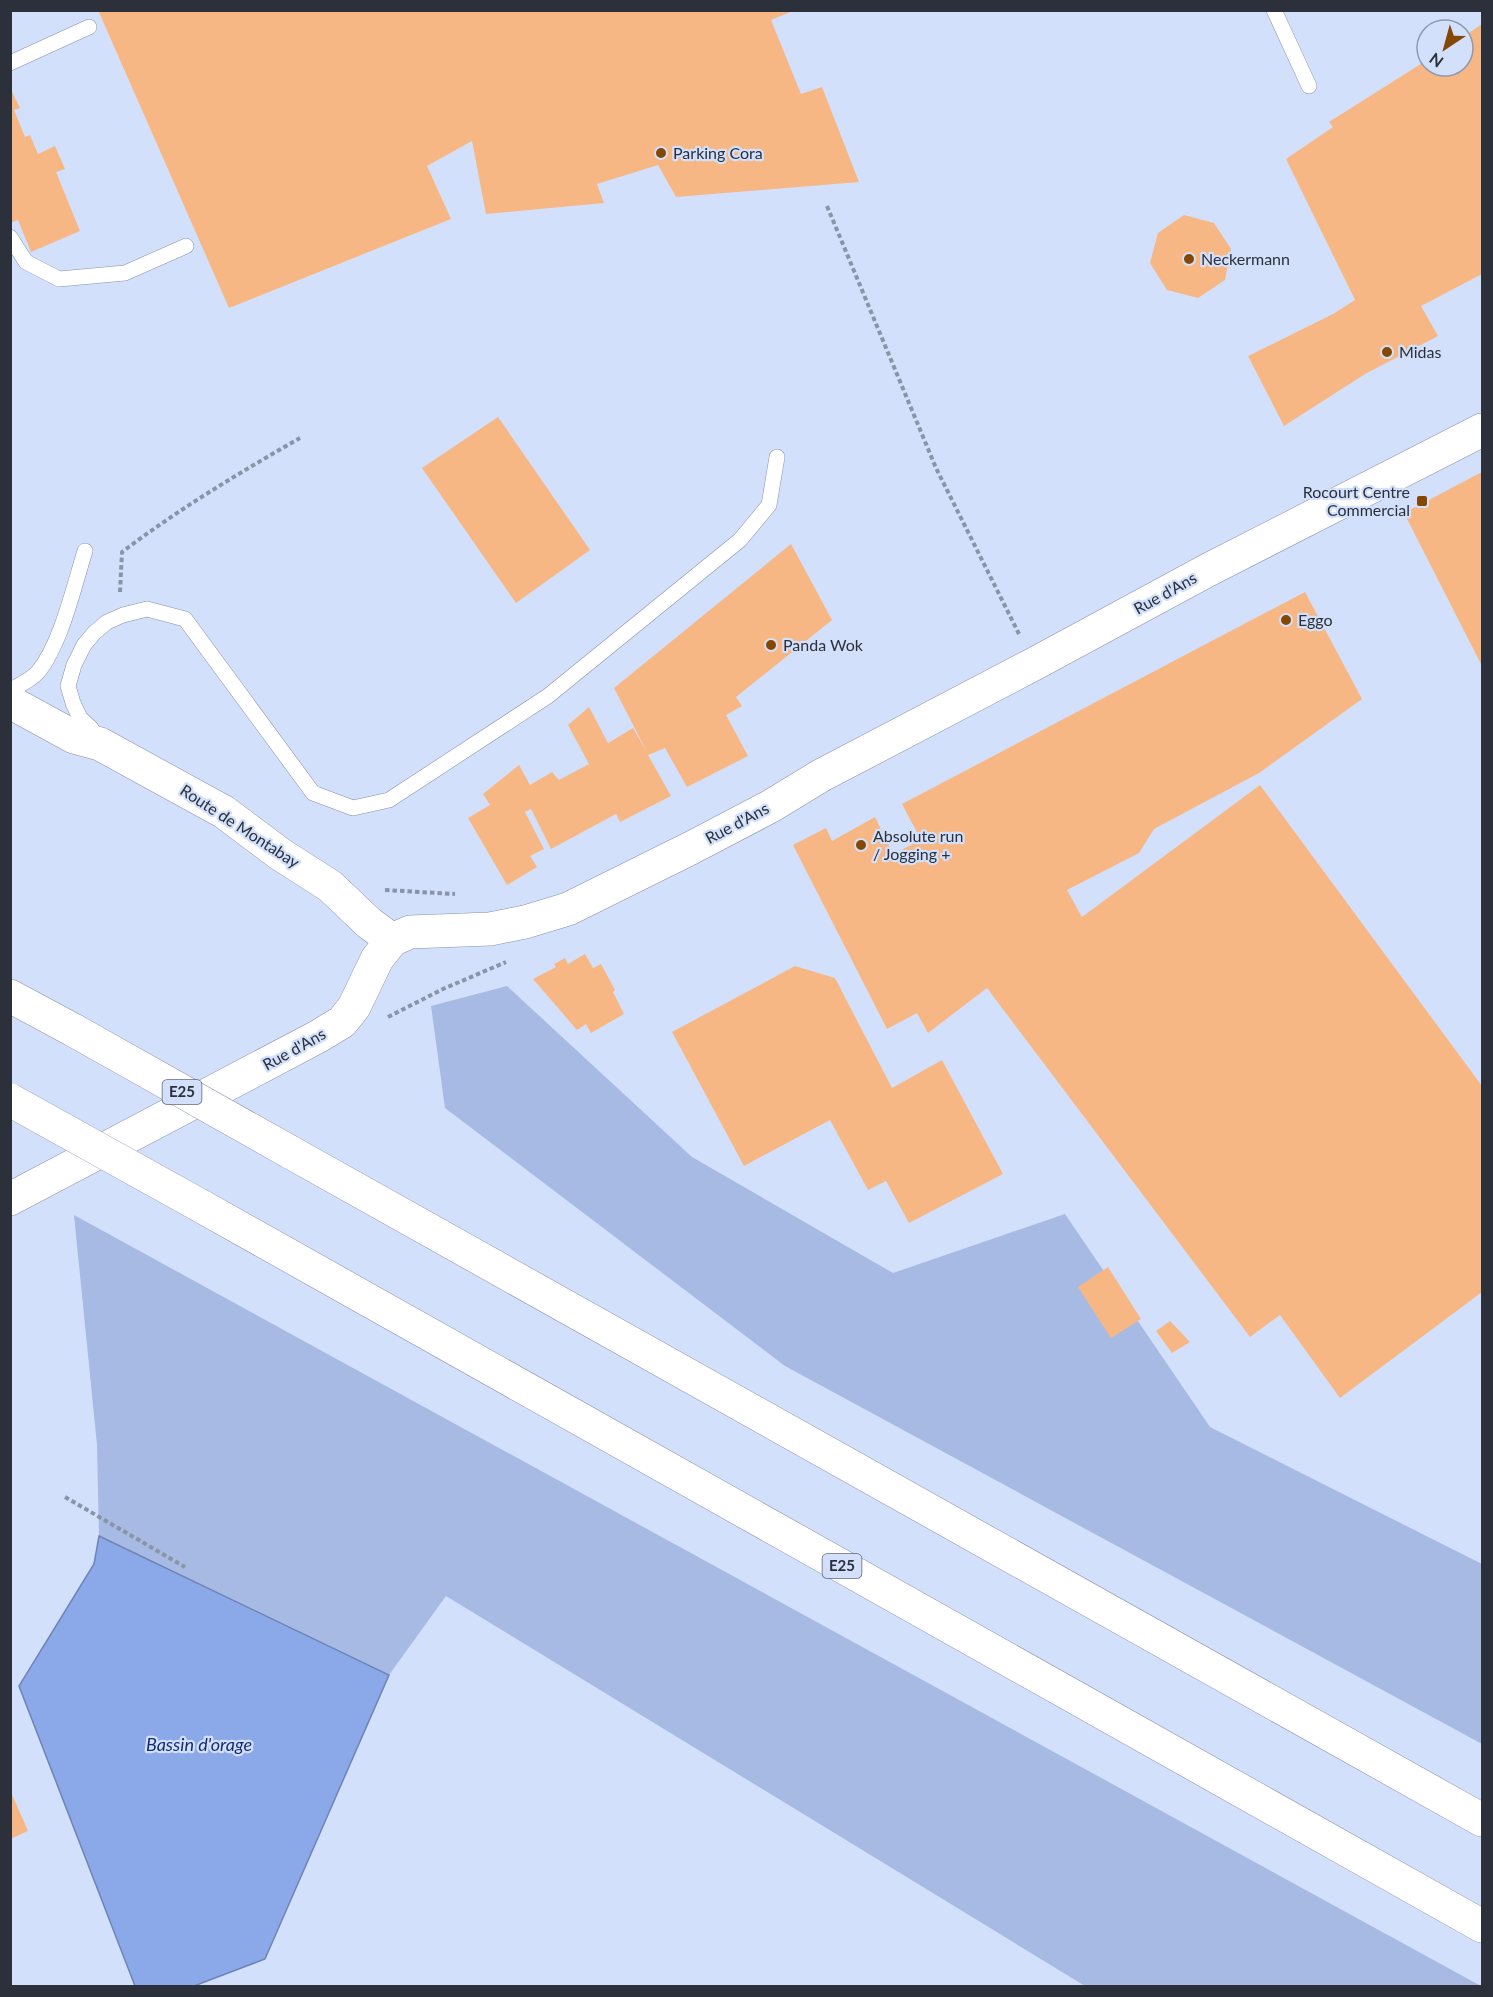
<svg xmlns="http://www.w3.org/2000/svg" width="1493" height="1997" font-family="Lato,sans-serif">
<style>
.green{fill:#a7bae4}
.water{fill:#8ba8e9;stroke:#6e84b4;stroke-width:1.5}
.building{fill:#f7b784}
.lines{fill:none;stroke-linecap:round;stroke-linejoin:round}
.service-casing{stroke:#8792ab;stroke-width:16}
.tertiary-casing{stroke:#8792ab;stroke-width:34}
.secondary-casing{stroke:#8792ab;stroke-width:34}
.motorway-casing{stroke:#8792ab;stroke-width:34}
.path{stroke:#8a94a8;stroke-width:4;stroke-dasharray:4.5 3;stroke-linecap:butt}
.service{stroke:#fff;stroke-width:15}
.tertiary{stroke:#fff;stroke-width:33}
.secondary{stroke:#fff;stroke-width:33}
.motorway{stroke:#fff;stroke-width:33}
.motorway-bridge-casing{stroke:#8792ab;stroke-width:34;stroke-linecap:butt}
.motorway-bridge{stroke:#fff;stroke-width:33}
.poi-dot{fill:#844804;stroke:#d3e0fb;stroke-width:2}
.labels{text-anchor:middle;stroke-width:4.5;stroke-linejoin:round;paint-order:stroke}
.shield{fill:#d3e0fb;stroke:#5d6574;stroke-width:1.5}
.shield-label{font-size:15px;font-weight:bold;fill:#2b303a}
.poi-label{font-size:16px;fill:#2b303a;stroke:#d3e0fb;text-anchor:start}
.street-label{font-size:16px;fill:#2b303a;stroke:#d3e0fb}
.water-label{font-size:18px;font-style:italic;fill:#142c75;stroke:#d3e0fb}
</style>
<rect width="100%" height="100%" fill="#d3e0fb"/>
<!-- green -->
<path class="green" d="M507,986l185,171 201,116 172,-59 145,213 272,137v180l-697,-378 -340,-258 -14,-102z
M74,1215l1407,771h-396l-639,-390 -57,79 -290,-139 -2,-91z"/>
<!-- water -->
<path class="water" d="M99,1536l290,139 -124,284 -71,27h-59l-116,-300 75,-122z"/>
<!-- building -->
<path class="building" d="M98,10l695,1 -22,9 30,74 21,-7 37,95 -183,15 -18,-32 -61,19 7,19 -118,11 -14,-73 -45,25 24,53 -222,89z
M1482,24v250l-61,32 17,30 -73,38 -81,52 -36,-70 85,-42 22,-14 -69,-141 47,-32 -4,-5 98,-62v6h36v-29z
M10,88l10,20 -6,2 11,27 5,-2 8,19 17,-8 10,23 -9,3 24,59 -49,21 -13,-32 -8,3z
M1184,215l30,8 17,26 -6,31 -27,18 -31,-8 -17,-27 8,-30z
M498,417l92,133 -74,53 -94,-135z
M1482,472v194l-78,-153z
M791,544l41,76 -96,77 6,9 -16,9 22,41 -61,31 -22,-39 -17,7 23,41 -51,26 -4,-8 -65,35 -20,-40 -6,3 19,37 -14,7 7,11 -30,18 -39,-67 22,-13 -7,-11 36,-29 11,20 22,-13 7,8 30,-16 -21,-39 21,-18 19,36 25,-15 14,24 -33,-64z
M1305,592l57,107 -103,74 -105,56 -15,24 -72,37 15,27 178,-132 222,301v206l-142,106 -60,-83 -30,22 -263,-349 -59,45 -11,-20 -30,16 -94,-184 33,-17 6,13 43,-24 18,37 28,-14 -19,-36z
M585,954l8,14 8,-4 14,26 -2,2 11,22 -33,19 -5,-9 -9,6 -44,-51 23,-12 -2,-3 11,-6 3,6z
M795,966l40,12 57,110 50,-28 61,114 -94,49 -23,-42 -18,9 -38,-70 -86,46 -72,-134z
M1108,1267l33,52 -30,19 -33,-51z
M1170,1321l20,21 -18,11 -16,-22z
M10,1790l18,41 -18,8z"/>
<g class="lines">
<defs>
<path id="service" d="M1274,10l35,76
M10,63l79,-36
M10,237l16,25 33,17 66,-6 61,-27
M10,690c10,-5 21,-10 28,-18 23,-28 36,-86 47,-121
M97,739l-6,-11 -11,-10 -7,-15 -5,-17 6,-21 10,-20 10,-12 13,-11 16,-7 24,-6 38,10 128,174 40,15 36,-8 159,-104 192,-156 29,-35 8,-48"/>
<path id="tertiary" d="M10,702l64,35 26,7 124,68 56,42 50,32 39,37 23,17"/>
<path id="secondary" d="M10,1199l309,-163 23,-14 12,-15 23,-48 15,-19 18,-8 80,-3 35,-7 43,-13 123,-61 80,-42 51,-31 212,-111 174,-94 274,-140"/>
<path id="motorway" d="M10,996l65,35
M290,1152l1192,668
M201,1206l1281,720"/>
</defs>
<!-- service casing -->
<use href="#service" class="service-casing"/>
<!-- tertiary casing -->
<use href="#tertiary" class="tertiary-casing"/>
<!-- secondary casing -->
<use href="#secondary" class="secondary-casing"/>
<!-- motorway casing -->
<use href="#motorway" class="motorway-casing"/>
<!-- path -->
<path class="path" d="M827,206l109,262 83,166
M120,592l2,-40c57,-43 117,-79 178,-114
M385,890l70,4
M388,1017l55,-28 63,-27
M65,1497l120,70"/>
<!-- service -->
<use href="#service" class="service"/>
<!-- tertiary -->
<use href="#tertiary" class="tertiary"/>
<!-- secondary -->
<use href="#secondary" class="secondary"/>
<!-- motorway -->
<use href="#motorway" class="motorway"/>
<defs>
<path id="motorway-bridge" d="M75,1031l215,121
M10,1100l191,106"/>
</defs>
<!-- motorway-bridge casing -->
<use href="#motorway-bridge" class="motorway-bridge-casing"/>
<!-- motorway-bridge -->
<use href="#motorway-bridge" class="motorway-bridge"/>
</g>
<!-- markers -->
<g class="poi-dot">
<circle cx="661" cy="153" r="6"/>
<circle cx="1189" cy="259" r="6"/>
<circle cx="1387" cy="352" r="6"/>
<rect x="1416" y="495" width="12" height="12" rx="3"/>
<circle cx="1286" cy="620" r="6"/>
<circle cx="771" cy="645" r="6"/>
<circle cx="861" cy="845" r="6"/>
</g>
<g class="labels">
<!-- shield labels -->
<g class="shield">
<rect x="162.5" y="1080" width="39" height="24" rx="4.5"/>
<rect x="822.5" y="1554" width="39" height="24" rx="4.5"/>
</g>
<g class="shield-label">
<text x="182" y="1097">E25</text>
<text x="842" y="1571">E25</text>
</g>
<!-- poi labels -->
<g class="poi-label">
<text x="673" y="159">Parking Cora</text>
<text x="1201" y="265">Neckermann</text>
<text x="1399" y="358">Midas</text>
<text x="1410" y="498" text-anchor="end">Rocourt Centre<tspan x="1410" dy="18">Commercial</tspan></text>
<text x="1298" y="626">Eggo</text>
<text x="783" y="651">Panda Wok</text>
<text x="873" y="842">Absolute run<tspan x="873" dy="18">/ Jogging +</tspan></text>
</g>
<!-- street labels -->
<g class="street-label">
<text transform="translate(1165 593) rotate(-29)" y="6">Rue d'Ans</text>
<text transform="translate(737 823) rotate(-28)" y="6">Rue d'Ans</text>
<text transform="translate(240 826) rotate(33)" y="6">Route de Montabay</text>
<text transform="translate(294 1049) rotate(-29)" y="6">Rue d'Ans</text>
</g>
<!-- water labels -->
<g class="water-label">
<text x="199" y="1751">Bassin d'orage</text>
</g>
</g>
<!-- border -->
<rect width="1493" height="1997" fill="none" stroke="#2b303a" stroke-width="24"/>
<!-- north arrow -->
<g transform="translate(1445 48) rotate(216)"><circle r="28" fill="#d3e0fb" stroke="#909aae" stroke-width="1.5"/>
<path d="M0-4.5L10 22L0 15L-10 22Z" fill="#844804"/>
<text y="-9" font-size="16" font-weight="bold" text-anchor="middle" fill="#2b303a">N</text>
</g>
</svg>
